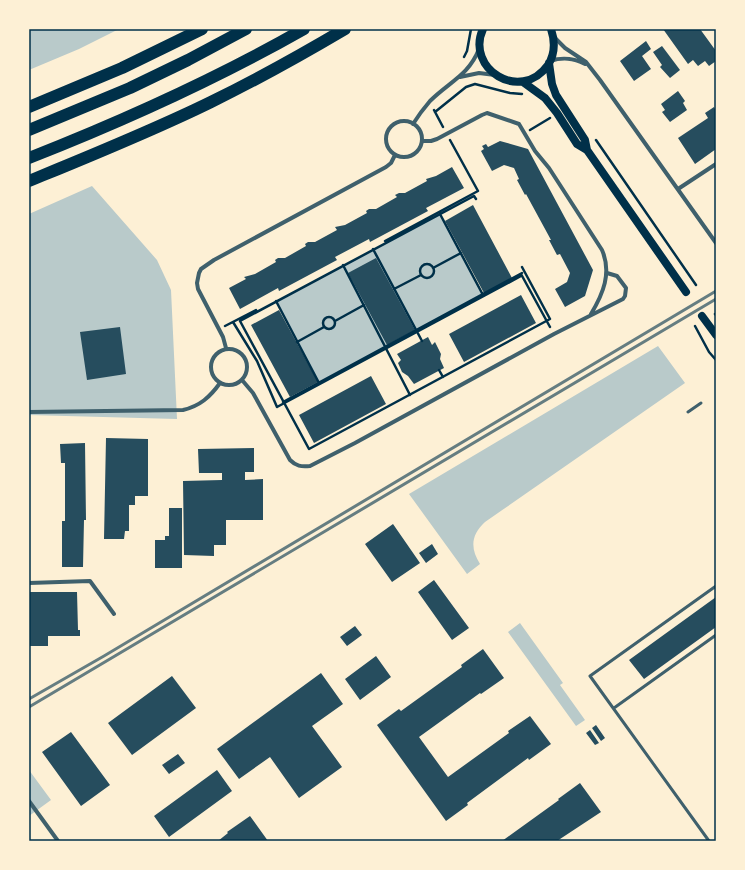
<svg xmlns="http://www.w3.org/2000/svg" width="745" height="870" font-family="Barlow,sans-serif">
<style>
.green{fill:#b9caca}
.building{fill:#264d5e}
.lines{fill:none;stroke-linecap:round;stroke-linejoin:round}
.path{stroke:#003049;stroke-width:2.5}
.service{stroke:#3f606c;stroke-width:3}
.minor{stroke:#3f606c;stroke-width:4}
.secondary{stroke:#003049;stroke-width:8}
.motorway{stroke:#003049;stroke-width:12}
.rail{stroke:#657d81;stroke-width:3}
.neatline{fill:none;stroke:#003049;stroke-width:1.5}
</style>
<rect width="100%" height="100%" fill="#fdf0d5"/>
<!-- green -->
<path class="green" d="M29,29h90l-40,20 -50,21z
M92,186l65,74 14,30 6,129 -148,-4v-201z
M440,214l43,81 -164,88 -43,-82z
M658,346l27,37 -200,139c-14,13 -15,26 -5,42l-13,10 -58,-80z
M520,623l43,60 -3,2 25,35 -9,6 -68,-94z
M29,770l22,30 -22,16z"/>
<!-- building -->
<path class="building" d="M663,29h37l16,22v10l-7,5 -4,-5 -7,5 -5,-6 -5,4z
M646,41l5,8 -9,7 9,13 -17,12 -14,-20z
M662,46l18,24 -10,8 -10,-11 2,-2 -9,-13z
M678,91l7,10 -2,2 4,7 -17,12 -8,-10 3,-2 -4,-6z
M714,107l2,4v38l-21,15 -17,-26 30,-20 -3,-5z
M500,141l28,8 65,121 -8,26 -20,11 -10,-18 12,-7 3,-9 -10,-19 -3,1 -8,-15h2l-25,-46 -1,1 -8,-15 2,-1 -5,-11 -10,-3 -12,6 -11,-20 3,-2 -2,-3 4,-2 2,3z
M452,167l12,21 -38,20 2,3 -58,31 -1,-3 -34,18 2,3 -58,31 -1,-3 -38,21 -11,-21 17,-9 -2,-2 11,-3 21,-12 -1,-2 3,-2h7l21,-12 -1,-2 3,-2h7l22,-12 -2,-3 10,-2 22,-12 -1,-2 3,-2h7l21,-12 -2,-2 4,-2h6l22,-12 -1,-2 10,-3z
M473,205l39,73 -28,15 -39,-72z
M376,258l39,72 -28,15 -39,-72z
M521,295l15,28 -72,39 -15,-28z
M279,310l39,72 -28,15 -39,-72z
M120,327l6,47 -39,6 -7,-48z
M428,337l4,8 3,-3 6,12 -1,5 4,9 -30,16 -6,-8 -6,-4 -4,-9 3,-3 -4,-6z
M371,376l15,28 -72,39 -15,-28z
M106,438l42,1v57h-13v9h-6v26h-4l-1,8h-20z
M85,443l1,77h-2l-1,47h-21v-46h3v-58h-4l-1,-19z
M254,448v24h-9v8l18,-1v41h-37v25h-12v11l-30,-1 -1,-74 39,-1v-7h-23l-1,-24z
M169,508h13v60h-27v-28h10v-4h4z
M393,524l27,39 -28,19 -27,-38z
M432,544l6,10 -12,9 -7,-10z
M434,580l35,48 -17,12 -34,-48z
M29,592h48l1,38h2v6h-32v10h-19z
M716,597v30l-72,52 -15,-19z
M355,626l7,9 -15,11 -7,-9z
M483,649l21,29 -23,16 -1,-1 -61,44 29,40 61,-44 -1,-2 22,-15 21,28 -22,16 -1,-2 -61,45 1,2 -22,16 -69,-96 22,-16 2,2 61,-44 -1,-2z
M376,656l15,21 -31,23 -15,-21z
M321,673l22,31 -31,22 30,41 -43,31 -29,-41 -31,22 -22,-30z
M172,676l24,32 -64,47 -24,-32z
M596,725l9,13 -4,3 -9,-13z
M590,730l9,13 -4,2 -9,-12z
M71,732l39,53 -29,21 -39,-54z
M178,754l7,9 -16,11 -7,-9z
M217,770l15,21 -63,46 -15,-21z
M580,783l21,29 -44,29h-55l57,-41 -1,-1z
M250,816l18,25h-50l10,-8 -1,-1z"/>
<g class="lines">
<!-- path -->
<path class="path" d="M464,57l3,-6 4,-22
M434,110l9,17
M435,112l31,-25 9,-3 35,9 12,1
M530,130l20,-12
M596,140l100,145
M476,199l-2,-3 -234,125 69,128 241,-130 -28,-52
M440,214l43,81
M385,241l93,-50 -28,-51
M373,249l49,92
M420 271a7 7 0 1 1 14 0a7 7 0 1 1-14 0Z
M343,265l67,130
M433,268l28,-15
M394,289l27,-14
M276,301l43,82
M715,314l1,1
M323 323a6 6 0 1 1 12 0a6 6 0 1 1-12 0Z
M335,321l29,-16
M233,322l24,39 20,46 244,-131v-2l29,53
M225,326l31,-16
M695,326l14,26 7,8
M297,342l27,-15
M439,370l4,7
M283,402l239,-129"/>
<!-- service -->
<path class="service" d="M688,412l13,-9
M614,708l102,-73
M709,841l-119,-165 126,-90"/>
<!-- minor -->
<path class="minor" d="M554,37l11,11 21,14 14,18 116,163
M550,61c13,-4 23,-3 35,3
M460,77l19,-4 16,2
M386 139a18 18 0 1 1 36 0a18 18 0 1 1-36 0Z
M413,124c5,-8 11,-16 17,-23 19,-19 39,-26 49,-52
M422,141h9l6,-2 45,-24 5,-2 32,11 16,27 14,17 53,82c10,23 1,44 -11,64
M678,189l38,-25
M226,348l-3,-11 -25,-48 -1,-6 2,-10 2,-4 13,-9 172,-93 5,-4 4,-8
M211 367a18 18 0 1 1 36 0a18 18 0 1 1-36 0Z
M242,380l11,13 37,67c6,6 11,7 20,6l45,-23 199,-109 69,-35 2,-3 1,-8 -9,-12 -10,-3
M29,412l154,-2c17,-4 27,-13 37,-27
M29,583l61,-2 24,33
M29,801l29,40"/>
<!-- secondary -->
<path class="secondary" d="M483,29c-18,39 37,75 65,36 7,-11 7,-24 3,-36
M549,63l3,21 4,11 29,45 2,10
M523,82l22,16 12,15 20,31 10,6 99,142
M702,316l14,19"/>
<!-- motorway -->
<path class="motorway" d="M29,107l93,-39 80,-39
M29,130l101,-42 58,-28 58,-31
M29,158c94,-37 187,-79 275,-129
M29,181c61,-25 123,-50 182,-79 45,-22 90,-47 134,-73"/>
<!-- rail -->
<path class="rail" d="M29,699l75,-43 612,-365
M29,707l687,-408"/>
</g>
<!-- border -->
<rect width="745" height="870" fill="none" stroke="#fdf0d5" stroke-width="60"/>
<rect x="30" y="30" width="685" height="810" class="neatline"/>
</svg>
